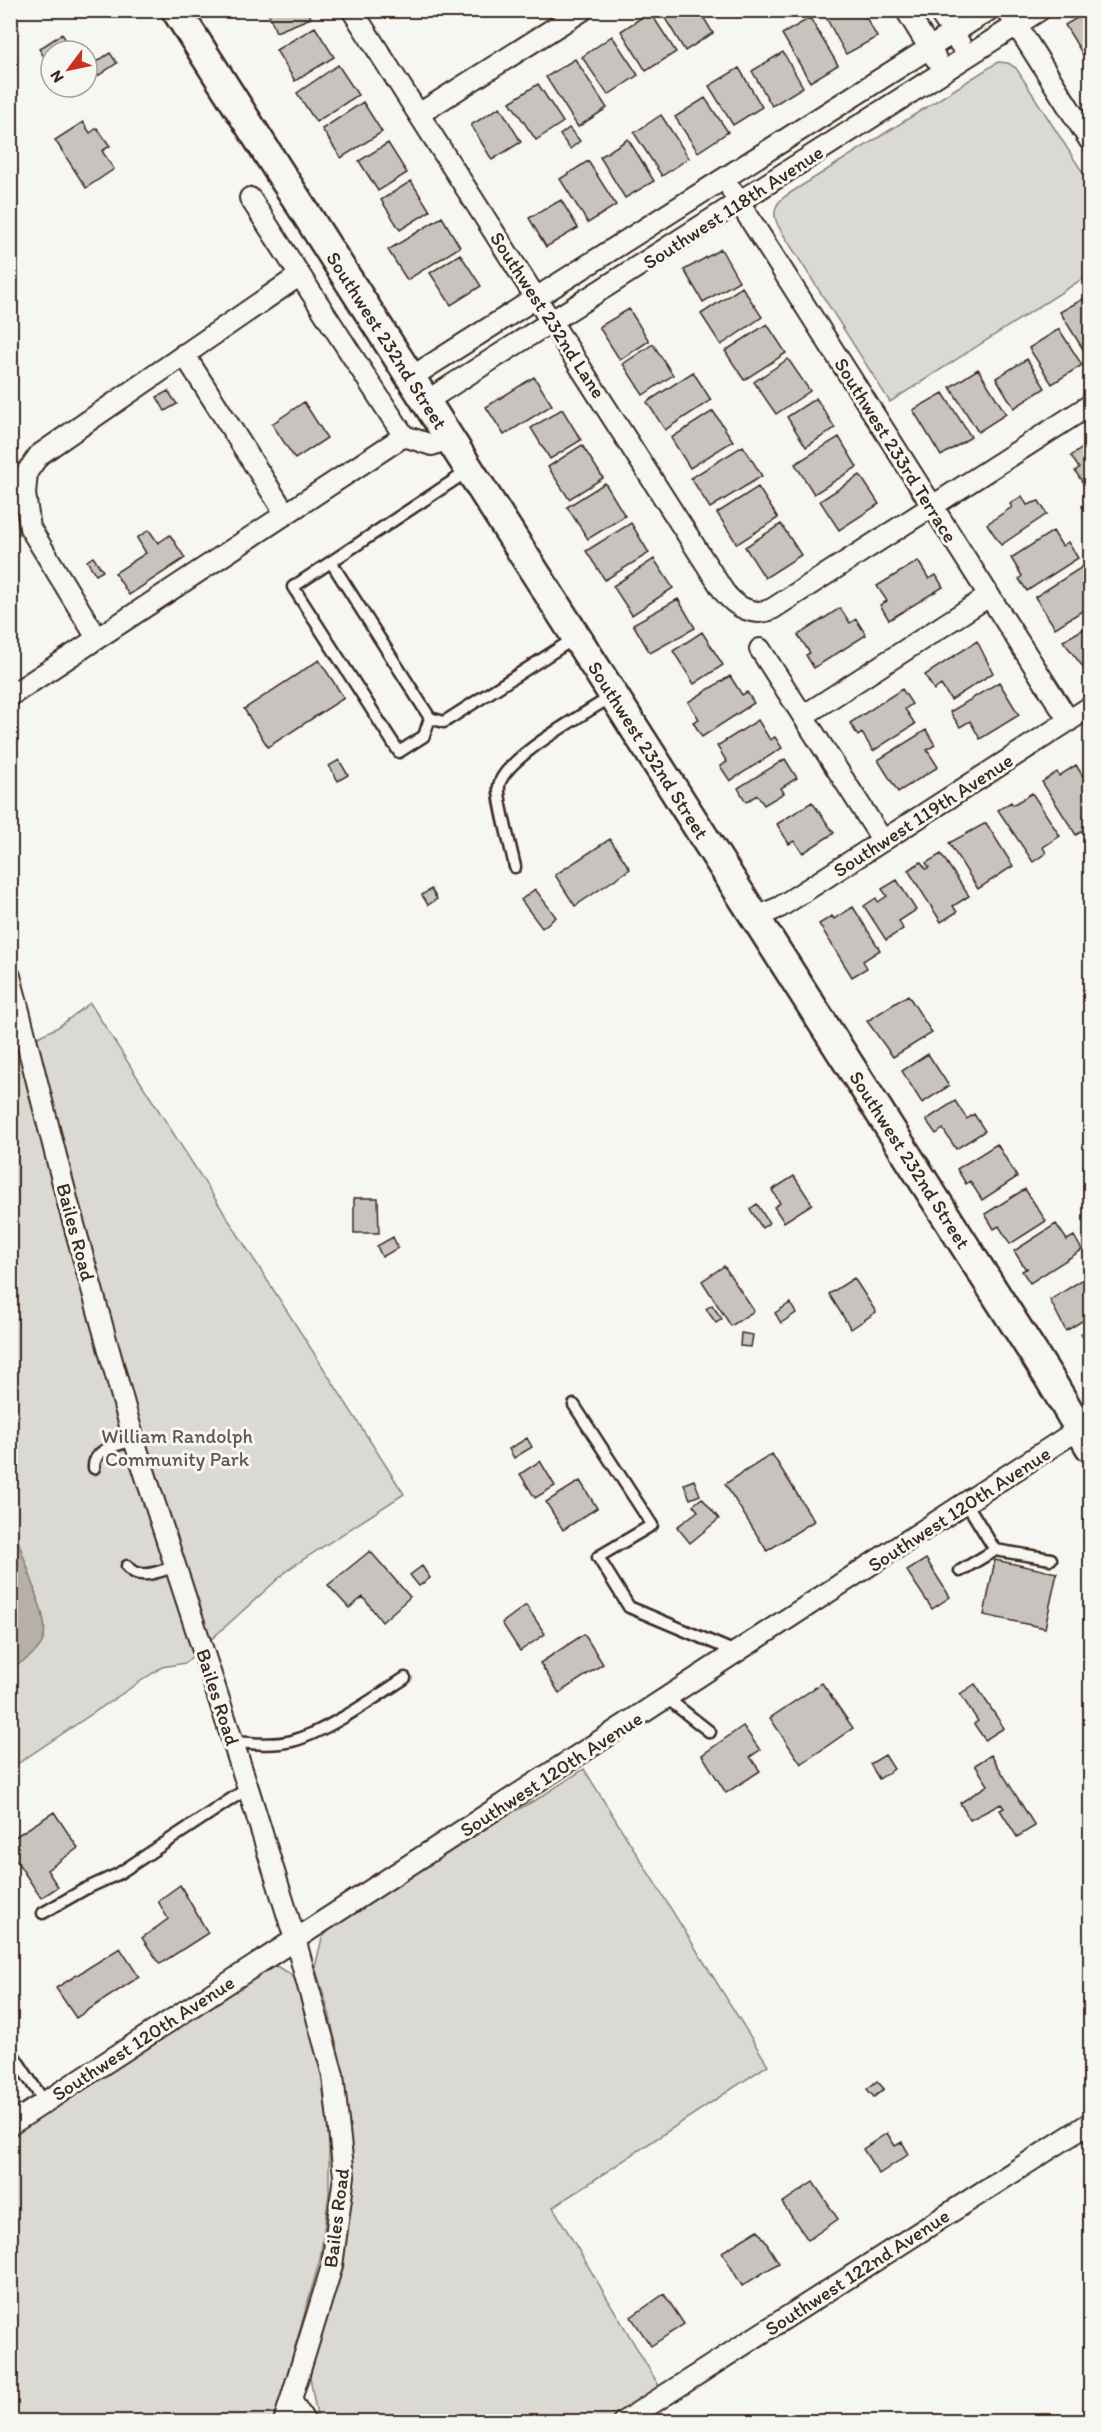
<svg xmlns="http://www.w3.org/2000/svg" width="1101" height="2432" font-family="Itim,sans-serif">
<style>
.green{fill:#dad9d3;stroke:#8a8278;stroke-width:1.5}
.water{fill:#b6b0a9;stroke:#857a71;stroke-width:1.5}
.building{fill:#c8c3be;stroke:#3b2a1e;stroke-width:1.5}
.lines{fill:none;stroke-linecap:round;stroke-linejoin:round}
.lane-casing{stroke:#3b2a1e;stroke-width:15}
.street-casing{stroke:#3b2a1e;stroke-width:24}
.secondary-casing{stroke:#3b2a1e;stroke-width:33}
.lane{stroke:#f6f6f2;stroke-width:10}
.street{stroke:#f6f6f2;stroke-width:20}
.secondary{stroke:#f6f6f2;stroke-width:28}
.labels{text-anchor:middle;stroke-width:6;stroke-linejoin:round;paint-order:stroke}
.street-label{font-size:20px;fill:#3b2a1e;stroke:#f6f6f2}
.park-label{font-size:20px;fill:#63564b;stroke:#f6f6f2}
</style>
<rect width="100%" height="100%" fill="#f6f6f2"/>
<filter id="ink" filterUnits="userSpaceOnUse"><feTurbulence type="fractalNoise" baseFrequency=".0167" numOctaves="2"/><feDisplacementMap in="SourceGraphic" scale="12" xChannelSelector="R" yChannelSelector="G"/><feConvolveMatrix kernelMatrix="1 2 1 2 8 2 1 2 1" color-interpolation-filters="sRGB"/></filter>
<g filter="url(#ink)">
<!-- green -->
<path class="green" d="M998,62l10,1 8,5 74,116v90l-200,128 -110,-173c-8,-13 -7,-25 7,-34z
M90,1003l314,491 -114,74 -105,95 -23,4 -151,101v-718l47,-23z
M584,1769l184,296 -215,142 108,182 -51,32 -292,1 -8,-45 41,-210 -5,-73 -17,-82 -14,-45 7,-29 13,-14 169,-107 35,-19z
M276,1966l15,8 11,15 14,55 13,82v67l-9,66 -46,162 -263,1v-289l257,-165z"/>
<!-- water -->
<path class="water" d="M10,1518l24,68c0,8 3,10 5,17 13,36 4,49 -28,65z"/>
<!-- building -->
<path class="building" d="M267,10h41l3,8 -35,14z
M660,10h39l14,23 -28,18z
M830,10h32l15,27 -31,17 -22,-40z
M1090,10v44l-5,4 -20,-33z
M650,12l26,40 -30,19 -25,-40z
M810,18l28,47 -28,17 -28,-48z
M315,27l19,30 -39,24 -19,-31z
M62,34l11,17h-22v16l-12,-18z
M612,36l26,39 -30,20 -26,-38z
M783,52l20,35 -31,19 -20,-35z
M110,53l7,10 -30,20v-26l3,-3 6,8z
M575,59l32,49 -29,19 -32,-50z
M338,65l20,30 -42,27 -19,-29z
M739,68l23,39 -29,18 -24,-39z
M538,84l25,38 -27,18 -26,-38z
M64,87h17l-12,8z
M705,98l23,34 -30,20 -23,-35z
M363,102l19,30 -41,26 -19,-29z
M500,107l21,35 -29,18 -21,-35z
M661,115l28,43 -27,18 -28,-43z
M83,122l7,11 7,-5 13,18 -8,5 12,18 -28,19 -31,-48z
M569,128l11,13 -10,8 -10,-14z
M628,139l26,42 -29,17 -25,-41z
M388,143l19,30 -29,18 -19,-30z
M588,161l28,44 -28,18 -28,-44z
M411,181l19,30 -30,19 -19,-30z
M561,200l17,28 -32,19 -17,-29z
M442,217l18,30 -53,33 -19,-30z
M721,249l18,32 -36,21 -19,-32z
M460,254l21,32 -30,19 -21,-32z
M742,287l20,30 -41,28 -20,-31z
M1090,295v64h-1l-29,-47z
M629,309l20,32 -29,19 -21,-33z
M767,324l19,29 -42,27 -19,-29z
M1059,329l23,36 -30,19 -23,-36z
M653,344l20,31 -30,20 -20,-31z
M788,359l22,32 -34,23 -22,-32z
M1027,359l18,29 -31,20 -18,-30z
M978,369l28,45 -28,18 -28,-45z
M693,372l18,28 -46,30 -18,-28z
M534,377l18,28 -48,30 -18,-28z
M168,391l9,13 -12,7 -8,-14z
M943,393l28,44 -30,19 -28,-46z
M816,398l19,30 -29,19 -19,-30z
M304,402l23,36 -32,21 -23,-35z
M562,409l19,31 -31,19 -19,-31z
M713,411l20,30 -43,27 -19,-30z
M839,437l18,30 -43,27 -19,-30z
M1090,443v44l-3,2 -12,-18 4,-3 -8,-12z
M582,445l21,33 -34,21 -21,-32z
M743,446l19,30 -52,32 -19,-30z
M860,475l19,29 -40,26 -19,-29z
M605,483l20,33 -37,23 -21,-32z
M758,487l20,31 -41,26 -20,-31z
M1022,496l5,9 12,-4 8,13 -46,31 -14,-21 25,-17 -2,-3z
M1090,501v18l-8,-13z
M631,523l18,30 -44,27 -19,-29z
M781,524l20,31 -36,23 -20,-31z
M149,530l9,13 12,-8 15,23 -56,37 -14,-22 31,-20 -9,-15z
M1053,531l9,15 6,-4 10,16 -51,33 -8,-12 3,-3 -11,-18z
M93,557l10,14 -7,4 -9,-14z
M654,559l19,29 -41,27 -19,-29z
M918,561l11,18 7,-4 7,12 -54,33 -9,-15 7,-4 -10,-15z
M1082,567l8,13 -8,4 8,13v9l-35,22 -20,-31z
M678,599l17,29 -45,25 -17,-29z
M840,608l10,15 6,-4 10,16 -52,33 -8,-13 4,-2 -12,-18z
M1090,625v43l-4,3 -23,-30z
M702,632l21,33 -29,19 -21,-33z
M977,641l16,32 -42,27 -10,-15 -7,5 -9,-15z
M319,660l25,38 -76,49 -24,-38z
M730,676l12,19 5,-3 7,11 -52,34 -9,-15 6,-3 -11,-17z
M999,682l20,33 -39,24 -10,-18 -10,6 -10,-15z
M902,689l10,15 -7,5 10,15 -42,27 -11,-18 -4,3 -8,-13z
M758,720l12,20 5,-3 7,11 -52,33 -10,-15 7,-4 -10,-16z
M926,730l9,15 -8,5 11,17 -40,25 -20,-32z
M785,759l12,19 -16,10 3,5 -20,12 -7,-10 -11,7 -8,-14z
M339,760l9,15 -10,6 -9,-15z
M1076,765l14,23v38l-14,9 -34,-53 15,-10 2,4z
M1032,793l28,43 -17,11 3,6 -13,9 -35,-52 13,-8 2,3z
M812,802l22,31 -31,20 -9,-12 -5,3 -12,-20z
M986,823l27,43 -35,23 -29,-46z
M610,839l20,30 -55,37 -20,-31z
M941,854l28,42 -16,10 4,6 -16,10 -33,-52 13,-8 5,7 3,-2 -3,-4z
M897,880l19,30 -17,11 4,8 -17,11 -22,-34 12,-8 2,4 9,-6 -5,-7z
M431,889l6,10 -9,6 -6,-10z
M535,889l21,28 -14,11 -21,-28z
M853,907l27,43 -17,11 4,7 -15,9 -33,-53 13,-8 2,3z
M908,995l24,38 -39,24 -26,-36z
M928,1054l21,32 -27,17 -20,-32z
M955,1101l12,18 7,-5 11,17 -29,18 -13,-20 -7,5 -10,-14z
M997,1144l20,33 -35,23 -12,-19 -4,3 -9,-15z
M794,1176l18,28 -28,18 -10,-15 6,-4 -8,-13z
M1025,1189l21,32 -36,23 -11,-18 -5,3 -9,-15z
M354,1198h24l1,35h-25z
M757,1204l12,19 -7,5 -12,-19z
M1056,1224l11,16 7,-4 8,14 -52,33 -8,-12 6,-3h-3l-11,-17z
M393,1237l5,11 -16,9 -5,-11z
M724,1266l30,45 -23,15 -29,-45z
M1088,1276l2,4v36l-24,15 -16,-31z
M854,1278l22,34 -25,17 -22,-35z
M790,1303l6,10 -15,10 -6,-10z
M712,1305l10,14 -6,4 -10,-14z
M1090,1328v21l-9,-15z
M741,1333l12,2 -2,12 -11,-1z
M527,1438l5,9 -18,11 -5,-9z
M772,1454l42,67 -47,30 -42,-67z
M540,1461l15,25 -20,12 -15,-24z
M694,1480l6,15 -10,4 -6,-15z
M580,1481l17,27 -34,22 -17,-28z
M702,1498l17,21 -29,24 -13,-16 21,-16 -5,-6z
M370,1551l40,46 -28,25 -19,-25 -14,11 -21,-23z
M926,1559l24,38 -18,12 -25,-38z
M995,1560l62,13 -12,55 -61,-13z
M422,1566l8,12 -11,8 -9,-11z
M526,1605l19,29 -25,17 -18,-28z
M584,1634l19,30 -44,29 -19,-30z
M822,1683l31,45 -52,36 -31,-46z
M975,1684l29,44 -19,12 -11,-16 4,-3 -18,-27z
M743,1726l17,24 -10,7 10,14 -34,22 -24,-38z
M885,1755l9,14 -15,10 -9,-15z
M991,1755l44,71 -18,11 -17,-27 4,-2 -3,-4 -31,16 -10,-17 28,-18 -13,-20z
M54,1812l24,36 -31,22 11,17 -17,11 -31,-47v-11z
M180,1885l28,48 -48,31 -18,-26 26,-19 -10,-18z
M120,1948l19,29 -63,41 -20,-30z
M877,2081l7,8 -10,8 -7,-8z
M887,2133l8,13 7,-4 7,12 -30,20 -16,-25z
M813,2182l25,37 -30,21 -26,-37z
M758,2230l21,33 -37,23 -20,-34z
M664,2294l20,30 -33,22 -20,-29z"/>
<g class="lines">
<defs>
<path id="lane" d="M468,471l-175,116 106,165 25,-16 6,-18 14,4 131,-84
M331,562l99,156
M515,867c-3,-16 -18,-69 -16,-81 4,-28 88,-73 113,-90
M574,1405l78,120 -54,32 31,50 109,46
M94,1468c-1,-20 25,-23 40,-28
M967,1504l28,46 56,9
M127,1566c12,16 32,5 49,0
M960,1571l35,-21
M668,1699l42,33
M232,1742c20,1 40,4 60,-1 32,-8 84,-44 113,-63
M43,1913l42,-24 33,-15 130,-86
M10,2050l35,53"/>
<path id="street" d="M352,10l372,582c12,15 29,25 48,17l318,-204
M906,10l30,49
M938,10l22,34
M1007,10l83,131
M419,114l164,-104
M732,191l337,530
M250,198l154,238
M184,354l101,159
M410,378l579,-368
M425,402l615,-392
M97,638l-67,-110 -5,-34 2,-22 12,-17 261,-180
M760,649l123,192
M10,696l394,-260 28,9 16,-6
M803,716l186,-120
M754,918l26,-11 310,-200
M10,976l58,227 66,237 114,348 47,151 38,136 11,101 -12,90 -48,156
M10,2125l1078,-702
M291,2400l14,22
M623,2422l467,-299"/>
<g id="secondary">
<path id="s1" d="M176,10l872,1366 42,71"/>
</g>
</defs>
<!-- lane casing -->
<use href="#lane" class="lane-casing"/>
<!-- street casing -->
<use href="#street" class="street-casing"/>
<!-- secondary casing -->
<use href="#secondary" class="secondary-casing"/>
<!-- lane -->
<use href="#lane" class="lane"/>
<!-- street -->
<use href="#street" class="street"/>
<!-- secondary -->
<use href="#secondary" class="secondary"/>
</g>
</g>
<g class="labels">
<!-- street labels -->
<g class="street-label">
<text transform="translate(733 207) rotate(-33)" y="7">Southwest 118th Avenue</text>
<text transform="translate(548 315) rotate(57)" y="7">Southwest 232nd Lane</text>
<text dy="7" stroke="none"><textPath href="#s1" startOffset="392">Southwest 232nd Street</textPath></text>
<text transform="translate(896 450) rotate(58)" y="7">Southwest 233rd Terrace</text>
<text dy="7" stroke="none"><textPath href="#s1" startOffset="878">Southwest 232nd Street</textPath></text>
<text transform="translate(923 815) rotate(-33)" y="7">Southwest 119th Avenue</text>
<text dy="7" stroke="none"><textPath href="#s1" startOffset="1364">Southwest 232nd Street</textPath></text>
<text transform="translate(76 1232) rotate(75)" y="7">Bailes Road</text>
<text transform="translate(959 1509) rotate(-33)" y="7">Southwest 120th Avenue</text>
<text transform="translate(218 1697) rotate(72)" y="7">Bailes Road</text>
<text transform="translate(551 1774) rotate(-33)" y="7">Southwest 120th Avenue</text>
<text transform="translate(143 2038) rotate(-33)" y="7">Southwest 120th Avenue</text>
<text transform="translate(336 2218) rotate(-83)" y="7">Bailes Road</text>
<text transform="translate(857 2272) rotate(-33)" y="7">Southwest 122nd Avenue</text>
</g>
<!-- park labels -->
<g class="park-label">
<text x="177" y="1443">William Randolph<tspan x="177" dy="23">Community Park</tspan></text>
</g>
</g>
<!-- margin -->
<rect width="1101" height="2432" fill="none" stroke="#f6f6f2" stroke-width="36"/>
<rect x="18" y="18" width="1065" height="2396" fill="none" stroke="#3b2a1e" stroke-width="2" filter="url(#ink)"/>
<!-- north arrow -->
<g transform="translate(69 69) rotate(238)"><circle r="28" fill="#f6f6f2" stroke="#aba49d" stroke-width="1.5"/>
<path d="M0-4.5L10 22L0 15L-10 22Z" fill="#c8321e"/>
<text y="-9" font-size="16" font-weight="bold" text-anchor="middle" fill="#3b2a1e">N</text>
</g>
</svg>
